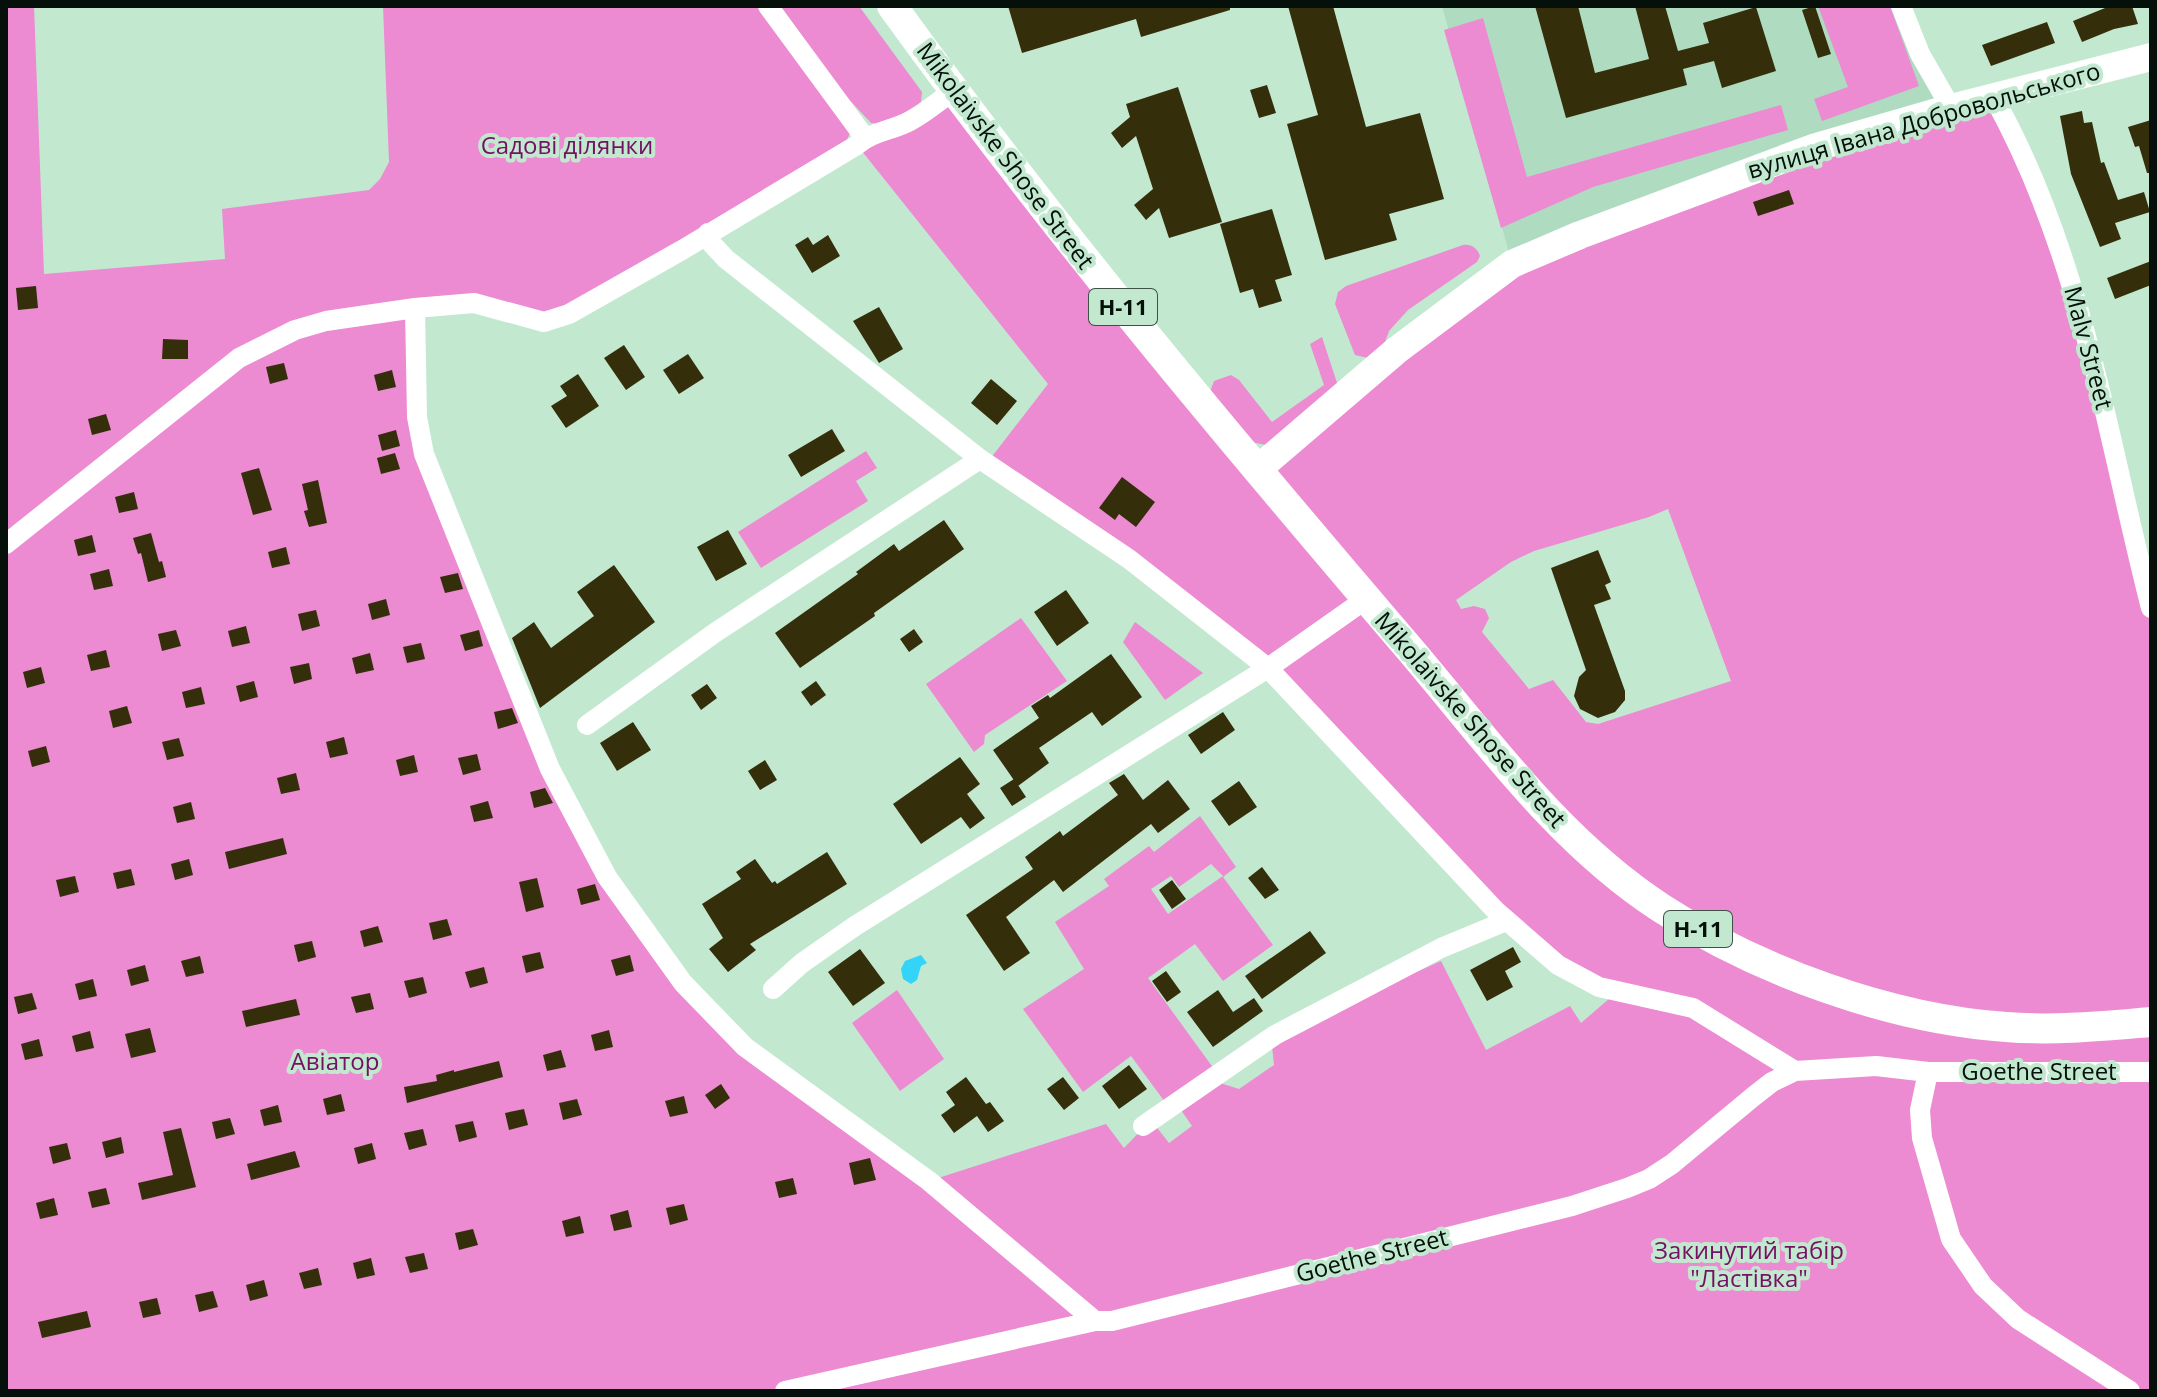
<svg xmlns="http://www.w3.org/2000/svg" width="2157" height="1397" font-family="'Open Sans',sans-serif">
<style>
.built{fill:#afdcc0}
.green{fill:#ec8ad2;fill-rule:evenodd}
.water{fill:#34d4f9}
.building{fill:#352e0b}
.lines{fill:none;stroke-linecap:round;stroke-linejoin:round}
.street{stroke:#fff;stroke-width:20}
.secondary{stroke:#fff;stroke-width:28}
.primary{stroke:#fff;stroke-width:30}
.labels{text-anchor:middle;stroke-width:8;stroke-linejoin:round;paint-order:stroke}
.shield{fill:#c2e9d0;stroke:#3d5145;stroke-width:2}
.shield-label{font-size:22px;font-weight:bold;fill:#041009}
.street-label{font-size:24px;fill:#041009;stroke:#c2e9d0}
.park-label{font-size:24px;fill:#751062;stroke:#c2e9d0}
</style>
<rect width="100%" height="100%" fill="#c2e9d0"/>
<!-- built -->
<path class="built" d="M1442,6h459l50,102 -439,156z"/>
<!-- green -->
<path class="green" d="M6,6h28l10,268 181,-15 -3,-50 147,-19 11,-11 9,-17 -6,-156h375l92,127 -5,11 -280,164 -21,7 -128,-7 8,146 183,423 138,170 184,134 177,-57 18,24 27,-28 18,23 23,-17 -11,-16 39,-27 19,6 35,-24 -2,-19 120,-63 49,-22 45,89 84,-44 11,17 36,-31 -59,-27 -290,-297 -281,-205 61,-79 -191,-239 96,-54 305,378 254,-205 482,-166 34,65 123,445v783h-2145zM1668,509l63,172 -133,43 -12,-2 -33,-42 -24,9 -47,-57 7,-14 -4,-9 -11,-3 -13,3 -5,-9 55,-38 23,-11 115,-34z
M780,6h79l63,86 -1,11 -36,21 -14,-1 -29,-31z
M1818,6h72l29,80 -97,35 -8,-22 34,-12z
M1483,18l44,159 254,-72 7,25 -195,57 -92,41 -57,-198z
M1463,245c9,-1 14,3 17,11l-3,6 -69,48 -19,21 -6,17 -15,10 -13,-3 -20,-51 3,-12 8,-6z
M1322,337l17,52 -73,56 -15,-3 -41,-50 4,-11 17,-6 8,5 33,42 52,-37 -14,-41z
M866,451l11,17 -21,13 12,20 -107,67 -23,-36z
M1021,618l46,63 -82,54 -1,9 -10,8 -48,-68z
M1135,622l68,51 -38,27 -42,-58z
M1200,816l36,51 -13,10 50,68 -50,36 -28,-37 -47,34 66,91 -49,33 -34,-46 -48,36 -60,-83 61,-40 -29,-47 54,-36 -5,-7 45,-33 5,6zM1211,864l12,12 -55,38 -17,-25 20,-13 8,11z
M897,990l47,69 -44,32 -48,-68z"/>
<!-- water -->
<path class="water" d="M921,955l6,8 -6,3 -4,14 -6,4 -8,-5 -2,-10 4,-8z"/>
<!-- building -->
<path class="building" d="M1008,6h222v4l-89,27 -5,-18 -114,34z
M1288,6h45l33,121 54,-14 24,86 -55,15 8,26 -72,20 -38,-136 31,-9z
M1535,6h43l17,67 54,-14 -14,-53h30l13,45 31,-8 -6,-20 53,-16 20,64 -54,17 -8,-27 -31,8 4,16 -121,33z
M1815,6l16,48 -13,4 -16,-48z
M2110,6h22l6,18 -24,5 -32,13 -9,-21z
M2047,22l8,21 -64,23 -9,-21z
M1267,85l9,28 -17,5 -9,-28z
M1178,87l44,135 -53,16 -10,-30 -13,12 -12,-15 19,-16 -17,-53 -14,12 -11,-15 19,-16 -4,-13z
M2082,111l2,12 8,-1 9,41 3,-1 14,38 26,-8 6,20 -35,11 6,16 -21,8 -29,-73 -11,-58z
M2151,120v53h-4l-8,-27 -4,1 -7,-20z
M1789,190l5,14 -36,12 -5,-14z
M1272,209l20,66 -17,5 7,21 -23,7 -6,-19 -13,4 -20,-69z
M828,235l12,21 -28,17 -17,-28 13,-8 5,8z
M2151,261v24l-36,14 -8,-21z
M36,286l2,22 -20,2 -2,-22z
M879,307l24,42 -24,14 -26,-42z
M163,339l25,1v19h-26z
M624,345l21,32 -19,13 -22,-32z
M688,354l16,24 -25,16 -16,-24z
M284,363l4,16 -18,5 -4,-17z
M392,370l4,17 -18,4 -4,-16z
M578,374l21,32 -33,22 -15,-22 16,-10 -7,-10z
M991,379l26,22 -20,24 -26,-22z
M106,414l5,16 -19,5 -4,-16z
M832,429l13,22 -44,26 -13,-22z
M396,430l4,16 -18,5 -4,-16z
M395,453l5,16 -19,5 -4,-16z
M259,468l13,42 -19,5 -12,-42z
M1122,477l33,25 -19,25 -17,-13 -4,6 -16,-12z
M318,480l9,43 -18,4 -5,-16 4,-1 -6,-26z
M134,492l4,17 -19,4 -4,-16z
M944,520l20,29 -90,64 1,3 -75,52 -25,-35 83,-59 -2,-2 38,-28 5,7z
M728,530l19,34 -31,17 -19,-34z
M151,533l8,29 3,-1 4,16 -18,5 -7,-29 -3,1 -5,-16z
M92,535l4,17 -18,4 -4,-16z
M286,547l4,17 -18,4 -4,-16z
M1598,550l13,32 -6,3 6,14 -17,6 31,86v9l-10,12 -17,6 -18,-9 -6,-13 5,-19 7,-7 -35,-102z
M614,565l41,57 -115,86 -28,-70 22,-16 17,26 43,-32 -17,-24z
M109,569l4,17 -19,4 -4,-16z
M458,573l5,16 -18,4 -5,-16z
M1066,590l23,33 -32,23 -23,-34z
M386,599l4,16 -18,5 -4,-16z
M316,610l4,16 -18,5 -4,-17z
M246,626l4,17 -18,4 -4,-16z
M914,629l9,13 -14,10 -9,-13z
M176,630l5,16 -19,5 -4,-17z
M479,630l4,16 -18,5 -5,-16z
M421,643l4,16 -18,4 -4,-16z
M106,650l4,17 -19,4 -4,-16z
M370,653l4,17 -18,4 -4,-16z
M1111,654l31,43 -40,29 -10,-14 -53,36 10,15 -31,23 -25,-36 46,-32 -8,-12 17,-11 2,3z
M309,663l3,16 -18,5 -4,-17z
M41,667l4,16 -18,5 -4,-16z
M254,681l4,16 -18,5 -4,-16z
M816,681l10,14 -15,11 -10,-14z
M707,684l10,14 -16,12 -10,-15z
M201,687l4,17 -19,4 -4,-16z
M127,706l5,17 -19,5 -4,-17z
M512,708l6,15 -20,6 -4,-17z
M1223,712l12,18 -34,24 -13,-19z
M633,722l18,28 -34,21 -17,-28z
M344,737l4,17 -18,4 -4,-16z
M179,738l5,18 -17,4 -5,-18z
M46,746l4,16 -18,5 -4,-16z
M477,754l4,16 -18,5 -5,-17z
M414,755l4,17 -18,4 -4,-16z
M960,757l20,27 -13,10 18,24 -15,11 -9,-12 -40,27 -28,-40z
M765,760l12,20 -17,10 -12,-19z
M296,773l4,17 -19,4 -4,-16z
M1124,774l19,26 25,-20 22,29 -32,24 -7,-9 -88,68 -9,-12 -48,37 24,36 -26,18 -38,-56 67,-46 -8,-12 35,-26 3,5 55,-41 -9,-12z
M1014,779l12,18 -14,9 -12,-18z
M1239,781l18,26 -28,19 -18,-25z
M545,788l8,15 -19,5 -4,-16z
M488,801l5,17 -19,4 -4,-16z
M191,802l4,17 -18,4 -4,-16z
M283,838l4,16 -58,15 -4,-17z
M827,852l20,32 -97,60 6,6 -28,22 -19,-23 14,-11 -21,-34 39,-25 -5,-7 19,-13 17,24 3,-2 2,3z
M189,859l4,16 -18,5 -4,-16z
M1262,867l17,23 -14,9 -17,-21z
M131,869l4,16 -18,4 -4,-16z
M75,876l4,16 -19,5 -4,-17z
M537,878l7,29 -18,5 -7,-30z
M1172,880l14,19 -14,10 -13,-19z
M595,884l5,16 -19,5 -4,-16z
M447,919l5,16 -19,5 -4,-17z
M378,926l5,16 -19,5 -4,-16z
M1310,931l16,22 -64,46 -17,-23z
M312,941l4,16 -18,5 -4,-17z
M1513,947l8,15 -16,9 8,16 -26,14 -17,-31z
M860,949l25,34 -32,23 -25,-34z
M540,952l4,16 -18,5 -4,-17z
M630,955l4,16 -18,5 -5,-16z
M200,956l4,17 -18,4 -5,-16z
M145,965l4,16 -18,5 -4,-16z
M484,967l4,16 -18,5 -5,-16z
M1166,971l15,21 -14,10 -15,-21z
M423,977l4,16 -18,5 -5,-17z
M93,979l4,17 -18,4 -4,-16z
M1218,990l15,22 21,-14 9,13 -50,36 -26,-35z
M32,993l5,16 -19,5 -4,-17z
M370,993l4,16 -18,4 -5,-16z
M296,999l4,16 -54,12 -4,-16z
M150,1028l6,24 -25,6 -6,-24z
M609,1030l4,17 -18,4 -4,-16z
M90,1031l4,17 -18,4 -4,-16z
M39,1039l4,17 -18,4 -4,-16z
M561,1050l5,17 -19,4 -4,-16z
M499,1061l4,16 -96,26 -3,-16 33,-6 -1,-6 18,-5v2z
M1129,1065l18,24 -28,20 -17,-23z
M966,1077l20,27 4,-2 14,19 -16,11 -11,-16 -23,17 -13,-18 14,-10 -9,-13z
M1063,1077l16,21 -15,12 -17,-21z
M721,1084l9,14 -15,11 -10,-14z
M341,1094l4,17 -18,4 -4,-16z
M684,1096l4,17 -18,4 -5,-16z
M577,1099l5,16 -19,5 -4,-17z
M278,1105l4,17 -18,4 -4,-16z
M524,1109l4,16 -19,5 -4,-17z
M230,1118l5,16 -19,5 -4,-17z
M473,1121l4,16 -18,5 -4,-17z
M181,1128l15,59 -54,13 -4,-17 35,-8 -10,-43z
M423,1129l4,16 -18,5 -5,-17z
M121,1137l3,16 -18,5 -4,-16z
M67,1143l4,16 -18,5 -4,-17z
M372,1143l4,16 -18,5 -4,-16z
M295,1151l5,16 -49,13 -4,-16z
M870,1158l6,22 -22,5 -5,-22z
M793,1178l4,16 -18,4 -4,-16z
M106,1188l4,16 -18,4 -4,-16z
M54,1198l4,17 -18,4 -4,-16z
M684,1204l4,16 -18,5 -4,-17z
M628,1210l4,17 -18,4 -4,-16z
M580,1216l4,17 -18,4 -4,-16z
M473,1229l5,16 -19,5 -4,-17z
M424,1253l4,16 -18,4 -5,-16z
M371,1258l4,17 -18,4 -4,-16z
M318,1268l4,17 -18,4 -5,-16z
M264,1280l4,16 -18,5 -4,-16z
M213,1291l5,16 -19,5 -4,-17z
M157,1298l4,16 -18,4 -4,-16z
M87,1311l4,16 -49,11 -4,-16z"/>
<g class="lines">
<!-- street -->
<path class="street" d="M768,6l97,132
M1901,6l19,48 31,54
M1994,98c88,158 113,338 157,510
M708,233l4,11 14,15 254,200 149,100 139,109 228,243 62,54 41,22 94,21 102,63
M415,308l2,109 7,37 126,315 57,108 76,106 62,64 184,134 166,140
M6,544l233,-186 56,-28 31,-9 89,-13 59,-5 70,19 25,-8 113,-64 175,-105c13,-13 37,-15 53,-24 15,-8 29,-20 43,-30
M587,725l129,-93 264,-173
M773,989l29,-26 53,-37 413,-258 98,-69
M1928,1072l-8,38 2,28 29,101 32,47 35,33 112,72
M1143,1126l132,-91 166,-87 65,-27
M785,1391l310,-70h17l460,-115 55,-18 22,-9 23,-15 82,-68 18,-14 23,-11 81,-5 52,6h223"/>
<!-- secondary -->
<path class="secondary" d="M1258,469l139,-119 115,-86 68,-29 233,-87 138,-40 200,-51"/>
<!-- primary -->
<path class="primary" d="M892,6c159,220 333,427 509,633 82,95 154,200 260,269 97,63 230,111 345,119 48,4 97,-1 145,-5"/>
</g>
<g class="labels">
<!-- shield labels -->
<g class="shield">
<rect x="1089" y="289" width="68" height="36" rx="6"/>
<rect x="1664" y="911" width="68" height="36" rx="6"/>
</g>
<g class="shield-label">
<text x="1123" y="315">Н-11</text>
<text x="1698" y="937">Н-11</text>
</g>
<!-- street labels -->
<g class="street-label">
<text transform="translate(1924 121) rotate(-16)" y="8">вулиця Івана Добровольського</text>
<text transform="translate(1005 156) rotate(53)" y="8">Mikolaivske Shose Street</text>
<text transform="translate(2088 348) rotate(75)" y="8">Malv Street</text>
<text transform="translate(1470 720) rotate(49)" y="8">Mikolaivske Shose Street</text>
<text x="2039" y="1080">Goethe Street</text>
<text transform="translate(1372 1256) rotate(-14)" y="8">Goethe Street</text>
</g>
<!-- park labels -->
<g class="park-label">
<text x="567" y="154">Садові ділянки</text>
<text x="335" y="1070">Авіатор</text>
<text x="1749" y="1259">Закинутий табір<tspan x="1749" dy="28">"Ластівка"</tspan></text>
</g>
</g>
<!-- border -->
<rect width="2157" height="1397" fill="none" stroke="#041009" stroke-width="16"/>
</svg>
